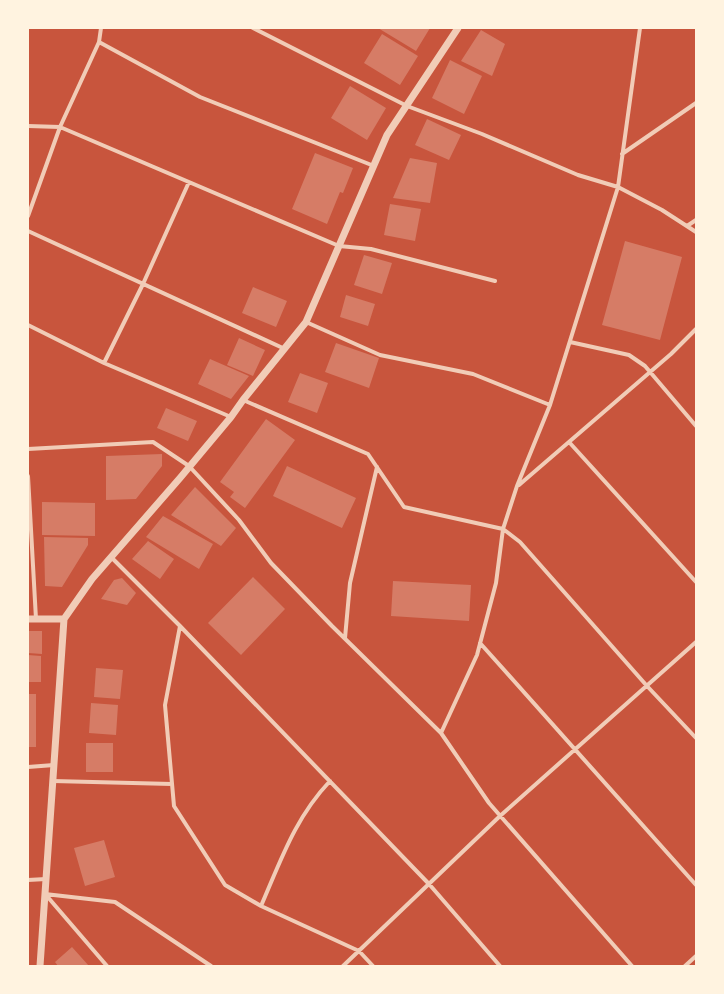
<svg xmlns="http://www.w3.org/2000/svg" width="724" height="994" font-family="'Open Sans',sans-serif">
<style>
.building{fill:#d67c66}
.lines{fill:none;stroke-linecap:round;stroke-linejoin:round}
.minor{stroke:#f1ccb7;stroke-width:4}
.tertiary{stroke:#f1ccb7;stroke-width:7}
</style>
<rect width="100%" height="100%" fill="#c8553d"/>
<!-- building -->
<path class="building" d="M378,28h52l-14,23z
M481,30l24,14 -13,32 -31,-15z
M382,34l36,22 -18,29 -36,-22z
M450,60l32,16 -18,38 -32,-16z
M350,86l36,22 -19,32 -36,-22z
M427,119l34,16 -12,25 -34,-15z
M315,153l38,15 -10,25 -3,-1 -13,32 -35,-15z
M410,158l27,5 -7,40 -37,-5z
M390,204l31,5 -6,32 -31,-6z
M625,241l57,16 -22,83 -58,-15z
M364,255l28,8 -10,31 -28,-9z
M253,287l34,14 -11,26 -34,-14z
M346,295l29,9 -7,22 -28,-9z
M239,338l26,12 -12,26 -26,-11z
M336,343l43,15 -10,30 -44,-16z
M210,359l39,17 -18,23 -33,-15z
M300,373l28,10 -11,30 -29,-11z
M166,408l31,13 -9,20 -31,-13z
M266,419l29,21 -50,68 -15,-11 4,-5 -14,-10z
M162,454v12l-26,33 -30,1v-44z
M287,466l69,32 -14,30 -69,-32z
M195,487l41,41 -15,18 -50,-31z
M42,502l53,1v33l-53,-1z
M163,516l50,28 -14,25 -53,-32z
M44,537l44,1v7l-26,42 -17,-1z
M148,541l26,18 -14,20 -28,-20z
M253,577l32,32 -44,46 -33,-32z
M122,578l14,15 -9,12 -26,-6 13,-19z
M393,581l78,4 -2,36 -78,-5z
M28,631h14v23l-14,-1z
M28,655l13,1v26h-13z
M96,668l27,2 -3,29 -26,-2z
M28,694h8v53h-8z
M91,703l27,2 -2,30 -27,-2z
M86,743h27v29h-27z
M104,840l11,37 -30,9 -11,-38z
M72,947l17,19h-31l-3,-4z"/>
<g class="lines">
<!-- minor -->
<path class="minor" d="M253,28l154,78 75,28 96,41 40,12 44,23 34,22
M99,42l101,55 174,69
M28,126l32,1 279,119 32,3 124,32
M622,154l74,-51
M28,216l32,-89 39,-85 2,-14
M687,226l9,-6
M28,231l257,118
M306,322l74,33 93,19 77,31
M28,325l76,38 127,54
M570,342l59,13 16,11 51,60
M104,363l39,-79 46,-102
M243,400l125,54 36,53 99,22 17,13 127,144 49,52
M569,442l127,140
M28,449l125,-7 36,24 50,54 32,43 61,63 109,107 48,70 143,163
M28,476l8,143
M519,485l152,-131 25,-25
M111,557l69,69 249,258 71,82
M180,626l-15,79 9,101 51,79 36,21 98,45 14,15
M345,638l5,-55 27,-116
M480,643l216,242
M441,733l36,-78 19,-72 7,-54 14,-43 33,-81 68,-218 22,-159
M28,767l26,-2
M53,781l119,3
M28,880l18,-1
M45,894l70,8 96,64
M46,895l61,71
M261,906c20,-46 34,-88 69,-125
M343,966l157,-150 196,-174
M685,966l11,-10"/>
<!-- tertiary -->
<path class="tertiary" d="M28,619h36
M40,966l24,-347 28,-40 88,-101 51,-61 12,-17 63,-78 81,-187 71,-107"/>
</g>
<!-- border -->
<rect width="724" height="994" fill="none" stroke="#fff3e0" stroke-width="58"/>
</svg>
